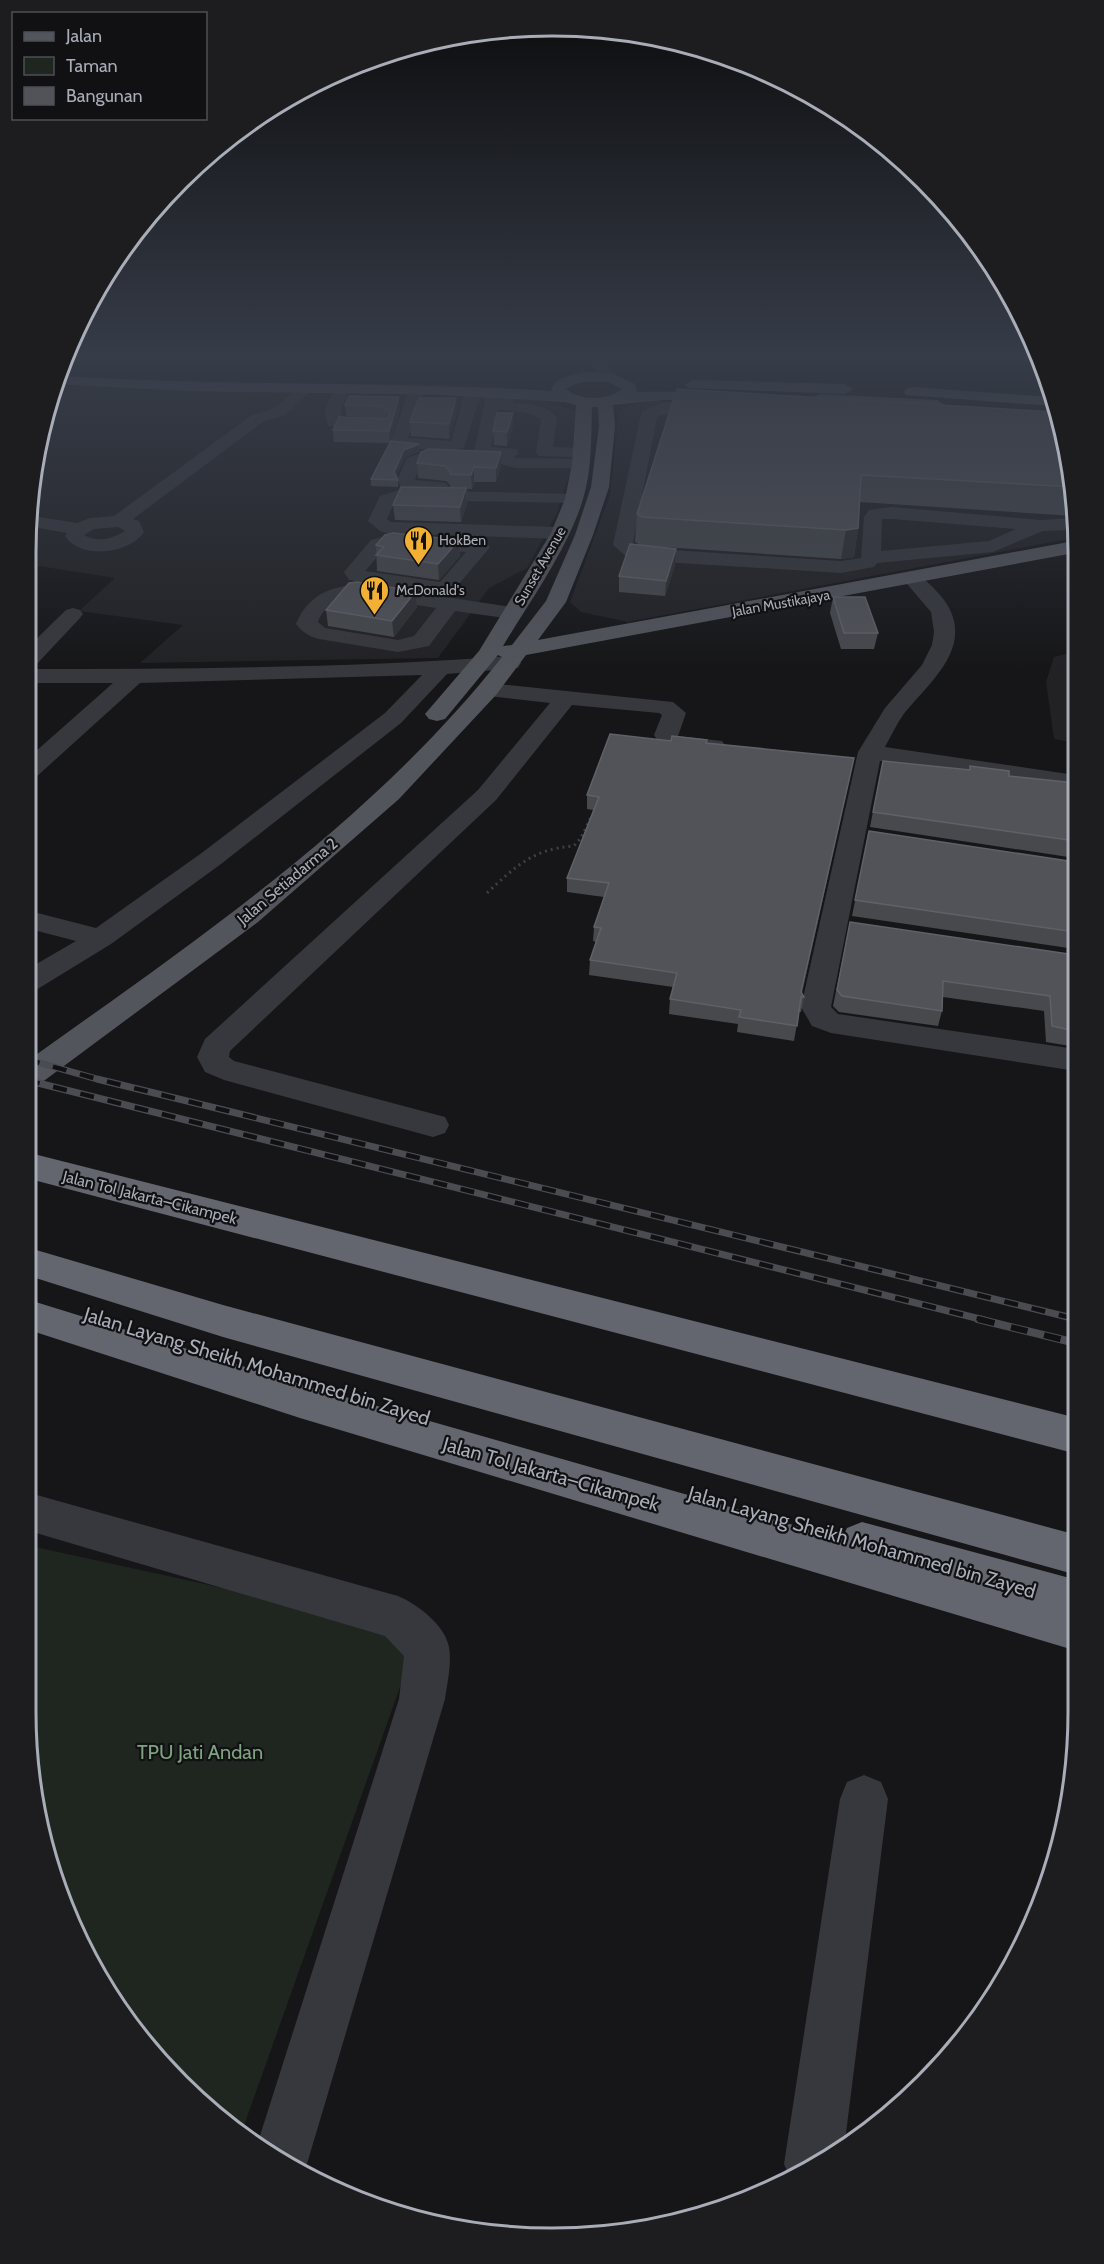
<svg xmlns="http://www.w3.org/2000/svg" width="1104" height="2264" font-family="Cabin,sans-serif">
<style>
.built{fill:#222225}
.green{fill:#1e261f}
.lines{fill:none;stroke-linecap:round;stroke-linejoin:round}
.path{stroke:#3d3f44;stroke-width:3;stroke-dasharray:2 4;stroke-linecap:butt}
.minor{fill:#37383d;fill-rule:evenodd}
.major{fill:#53555c;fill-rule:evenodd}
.highway{fill:#63666e;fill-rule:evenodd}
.rail-far1-casing{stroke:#4a4c52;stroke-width:7}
.rail-casing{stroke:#4a4c52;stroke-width:8}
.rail-far1{stroke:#111113;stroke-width:4.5;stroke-dasharray:14;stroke-linecap:butt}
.rail{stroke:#111113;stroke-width:6;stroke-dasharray:17;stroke-linecap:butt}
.wall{fill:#47494d}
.shaded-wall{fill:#2f3033}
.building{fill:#525359;stroke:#5f6168;stroke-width:1.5}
.labels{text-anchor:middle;stroke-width:4.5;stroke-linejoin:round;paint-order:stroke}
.far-poi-label{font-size:14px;fill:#a8adb8;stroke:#111113;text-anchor:start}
.far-street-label{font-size:14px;fill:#a8adb8;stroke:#111113}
.street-label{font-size:16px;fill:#a8adb8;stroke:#111113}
.near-street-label{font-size:20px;fill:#a8adb8;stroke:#111113}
.near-park-label{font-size:20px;fill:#7fa381;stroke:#111113}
.rim{fill:none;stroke:#a8adb8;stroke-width:3}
</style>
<rect width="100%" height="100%" fill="#161618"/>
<!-- built -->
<path class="built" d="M55,384l131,6 350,9 40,12 -5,60 -15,44 -29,53 -38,20 -51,70 -298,5 43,-38 -104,-14 36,-33 -76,-12 -12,9v-57l16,-102z
M655,401l242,7 177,76v54l-446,84 -47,-10 -11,-10 40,-107 9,-82 7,-7z
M1074,652l1,91 -21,-4 -8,-57 8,-25z"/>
<!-- green -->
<path class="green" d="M26,1545l394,86 -179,503 -36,-26 -70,-75 -81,-151 -28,-170z"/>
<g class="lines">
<!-- path -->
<path class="path" d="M487,893c29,-27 46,-44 87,-47l7,-8 10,-21"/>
<!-- minor -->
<path class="minor" d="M583,355h16l17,20 3,3 -3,3h-10z
M306,383l8,5 -29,27 -21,6 -131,98 6,2 5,11c-15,22 -63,28 -79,4l2,-3 -40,-7v-11l50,8 13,-5 24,-2 138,-101 21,-6 28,-24zM118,527l7,4c-13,8 -27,12 -41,4l10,-6z
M343,384l8,5 -9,16 -1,13 40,2 8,5 -2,3 -58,-2c-9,-14 0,-27 9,-40z
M417,385l8,5 -17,48 43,3 14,-49 2,-3h12l2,3 -17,56 -15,3 -55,-4 -3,-6 18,-51z
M495,387l18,2 2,3 -2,11c17,1 33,1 44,15l-4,29 31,1 2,4 -2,4 -6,1 -40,-1 -2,-4 5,-33 -9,-5 -33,-5 -8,38 25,2 3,4 -5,4 3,1 64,1 6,1 3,4 -3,4h-71l-23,-6 -64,-1 -9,4 -5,15 31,3 3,4 -3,4 128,3 6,1 3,4 -3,4 -179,-3 -7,3 -7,16 4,3 169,5 7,2 2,4 -2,4 -7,2 -173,-6 -7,-2 -12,-10 12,-25 19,-6h13l-11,-3 -4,-7 10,-22 20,-7 47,1 13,-60z
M665,402l52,2 8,5c-10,11 -51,0 -68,8l-24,126 7,5 201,13 20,-3 3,-41 5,-7 23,-3 149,13 33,-2v12l-31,1 -50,21 -116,11 -3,4 -33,6 -194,-12 -20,-4 -14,-12 28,-131 2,-3zM882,519h10l124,10 -27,12 -108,10z
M394,534l86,7 7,2 3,4 -36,43 -13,4 -92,-14 -5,-8 27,-32zM394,546l72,6 -26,30 -75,-11 20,-23z
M912,572l7,2c12,12 26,23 32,38 18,41 -26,75 -48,103 -7,10 -12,21 -18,32l190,28v14l-195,-28 -49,246 7,7 238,35v22l-245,-38 -19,-7 -11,-19 57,-255 27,-44 37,-43 10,-20 2,-13 -3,-20 -29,-34 3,-4z
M359,584l153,23 7,2 3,4 -3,4 -7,2 -57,-8 -26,35 -31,6 -79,-13c-9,-2 -17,-7 -23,-15 12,-29 33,-37 63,-40zM359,596l77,12 -22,28 -16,4 -73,-12 -7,-6c7,-19 22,-24 41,-26z
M73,608l7,2 3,4 -3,4 -46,49 -8,1v-19l40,-39z
M510,656l8,2 3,5 -3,5 -71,6 -46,49 -180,141 -110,80 -75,46 -10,3v-23l50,-29 -50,-13v-18l70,18 107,-76 182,-139 37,-38 -282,8 -105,95 -9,2v-20l87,-77h-87v-14c161,0 323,-1 484,-13z
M488,683l185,19 13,11 -8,23 44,5 4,5 -4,5 -8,2 -52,-6 -8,-12 8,-20 -3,-2 -87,-8 -76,95 -266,251 -1,6 5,4 211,56 4,8 -4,8 -12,4 -209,-57 -19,-8 -8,-15 8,-18 273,-249 72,-87 -70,-8 -3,-5 3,-5z
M26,1492l372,104c19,8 47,29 51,51 3,16 -2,37 -4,52l-141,475 -16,-6 -31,-23 142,-446 5,-43 -19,-20 -359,-106z
M864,1775l17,7 7,17 -43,342 -54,39 -7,-16 56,-365 7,-17z"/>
<!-- major -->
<path class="major" d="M585,372l26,1 24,11 2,8 81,-1 8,5 -8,5 -55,-1 -50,5 2,21 -6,61 -16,48 -27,67 -28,38 536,-99v12l-548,102 -30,40 -97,104 -141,123 -221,164 -11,3v-27c169,-121 346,-240 476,-405l-4,-2 -53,64 -8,2 -8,-2 -4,-5 54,-63 72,-118 14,-34 7,-35 4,-59 -11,-3 -126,-7 -255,-4 -129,-7 4,-8c164,10 328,5 492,15 3,-14 21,-16 34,-19zM585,382h23l14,7c-15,12 -41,12 -56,0l9,-5zM592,407h6l1,19 -8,61 -16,48 -29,66 -34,44 -9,1c26,-43 66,-99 80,-147 9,-29 8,-61 9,-92z
M693,380l152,4 8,5 -8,5 -157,-6 -3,-3z
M912,387l139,10 2,9 -147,-11 -2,-3 2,-3z
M821,394l116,6 8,5 -8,5 -122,-8 -2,-3 2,-3z"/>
<!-- highway -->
<path class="highway" d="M26,1152l1051,266v36l-1051,-276z
M26,1247l197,58 854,230v40l-854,-238 -197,-62z
M26,1299l274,85 542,155 5,-11 15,-6 215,58v71l-777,-233 -274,-89z"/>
<defs>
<path id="rail-far1" d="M26,1059l71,20 979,240
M26,1080l958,240"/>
<path id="rail" d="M978,1319l98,24"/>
</defs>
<!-- rail-far1 casing -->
<use href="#rail-far1" class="rail-far1-casing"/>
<!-- rail casing -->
<use href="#rail" class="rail-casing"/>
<!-- rail-far1 -->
<use href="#rail-far1" class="rail-far1"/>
<!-- rail -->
<use href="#rail" class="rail"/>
</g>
<!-- wall -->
<path class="wall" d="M677,389l397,95v32l-214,-14 -2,26 -4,29 -13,2 -192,-13 26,19 -10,31 -46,-4v-16l21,-31 -5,-3 2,-28z
M349,396l51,13 -10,34 -56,-1 -1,-12 49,-11 -36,-3 -1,-11z
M457,412l-8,27 -38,-3 -1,-14z
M513,413v14l-6,19 -13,-1 -1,-14z
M419,444l1,7 -15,6 -9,19 2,4v7l-27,-1v-7z
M417,463l84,3 -5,16h-22l-2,7h-5v14l-6,19 -66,-2 -2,-15 57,-17v-3l-4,-4 -28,-3z
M459,540l1,16 -21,24 -62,-9 -1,-26z
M416,591l1,16 -23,30 -66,-11 -2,-16z
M833,597l45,36 -4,16h-33l-11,-36z
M671,741l36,2 147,15 -52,235 2,4 -3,15h-2l-5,29 -57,-9 1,-8 -69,-10 1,-15 3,-12 -84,-12 1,-15 6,-18 -3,-1 1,-14 10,-30 -37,-5v-14l26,-68 -6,-1v-14z
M883,761l86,9 1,-4 39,10 66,7v75l-205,-31z
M869,831l206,31v87l-223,-33z
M850,922l225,33 1,92 -30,-5 -2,-31 -101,-14 -1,14 -4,15 -99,-14 -6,-6z"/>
<!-- shaded-wall -->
<path class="shaded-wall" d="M399,397l1,12 -10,34 -1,-12z
M456,398l1,14 -8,27v-15z
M513,413v14l-6,19v-14z
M419,444l1,7 -15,6 -10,22 -1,-7 10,-22z
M501,452v14l-5,16v-14z
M474,467v15l-2,7 -1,-14z
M466,488l1,15 -6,19 -1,-15z
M858,528l-4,29 -13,2 5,-29z
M459,540l1,16 -21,24 -1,-16z
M676,549l-1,16 -10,31 1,-15z
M416,591l1,16 -23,30 -2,-16z
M854,758l-3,14 -52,235 2,-15z"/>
<!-- building -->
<path class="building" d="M677,389l378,23 19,72v3l-213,-12 -3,53 -12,2 -204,-13 -5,-3z
M349,396l50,1 -10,34 -56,-1 6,-13 47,2 4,-4 -1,-3 -9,-6 -35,-1z
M419,398h37l-7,26 -39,-2z
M497,413h16l-6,19 -14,-1z
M391,441l28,3 -15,6 -10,22 4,8 -27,-1z
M429,449l72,3 -5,16 -22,-1 -3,8 -21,-1v-3l-5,-5 -28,-3 4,-11z
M401,487l65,1 -6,19 -67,-2z
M393,533l66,7 -21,24 -62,-9 8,-8 -8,-2 9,-10z
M630,544l46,5 -10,32 -47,-5z
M357,582l59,9 -24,30 -66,-11 23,-27z
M833,597h32l13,36h-34z
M610,734l61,7 1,-5 35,4 -1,3 148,15 -53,234 3,5h-3l-4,29 -58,-9 2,-7 -71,-11 7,-26 -87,-13 11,-32 -7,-1 15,-44 -42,-5 32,-81 -12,-2z
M883,761l87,9v-4l39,5v5l66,7v58l-202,-29z
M869,831l206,31v70l-220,-32z
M850,922l225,33v76l-23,-5 -2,-30 -107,-15 -1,30 -100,-15 -5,-6z"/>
<!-- sky -->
<linearGradient id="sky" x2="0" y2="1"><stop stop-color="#0c0c0d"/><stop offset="0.53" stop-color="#363c48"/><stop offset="1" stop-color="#363c48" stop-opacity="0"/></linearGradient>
<rect width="1104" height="672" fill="url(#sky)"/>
<!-- icons -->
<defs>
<symbol id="restaurant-pin" viewBox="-11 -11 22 30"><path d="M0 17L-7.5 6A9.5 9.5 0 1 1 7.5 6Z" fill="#f2b134" stroke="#111113"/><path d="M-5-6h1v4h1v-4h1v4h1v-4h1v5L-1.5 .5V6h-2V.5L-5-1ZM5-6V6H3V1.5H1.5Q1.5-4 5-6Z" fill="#111"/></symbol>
</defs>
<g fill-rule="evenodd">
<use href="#restaurant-pin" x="402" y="524" width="33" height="45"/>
<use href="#restaurant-pin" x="358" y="574" width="33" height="45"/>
</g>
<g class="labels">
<!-- far-poi labels -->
<g class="far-poi-label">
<text x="439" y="545">HokBen</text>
<text x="396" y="595">McDonald's</text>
</g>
<!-- far-street labels -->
<g class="far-street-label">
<text transform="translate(540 566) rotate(-60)" y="5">Sunset Avenue</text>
<text transform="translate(781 603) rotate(-10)" y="5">Jalan Mustikajaya</text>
</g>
<!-- street labels -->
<g class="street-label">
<text transform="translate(287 881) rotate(-40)" y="6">Jalan Setiadarma 2</text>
<text transform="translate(150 1197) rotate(14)" y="6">Jalan Tol Jakarta–Cikampek</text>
</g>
<!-- near-street labels -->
<g class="near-street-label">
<text transform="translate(257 1366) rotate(17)" y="7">Jalan Layang Sheikh Mohammed bin Zayed</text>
<text transform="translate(551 1474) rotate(16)" y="7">Jalan Tol Jakarta–Cikampek</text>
<text transform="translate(862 1542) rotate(16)" y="7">Jalan Layang Sheikh Mohammed bin Zayed</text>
</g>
<!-- near-park labels -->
<g class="near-park-label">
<text x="200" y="1759">TPU Jati Andan</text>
</g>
</g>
<!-- crop -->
<path d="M0 0H1104V2264H0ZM552 36H552A516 516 0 0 1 1068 552V1712A516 516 0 0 1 552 2228H552A516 516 0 0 1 36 1712V552A516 516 0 0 1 552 36Z" fill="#1d1d20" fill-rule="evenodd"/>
<path class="rim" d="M552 36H552A516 516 0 0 1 1068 552V1712A516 516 0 0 1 552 2228H552A516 516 0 0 1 36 1712V552A516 516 0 0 1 552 36Z"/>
<!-- legend -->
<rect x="12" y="12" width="195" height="108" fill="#111113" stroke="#4d4f55" stroke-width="1.5"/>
<rect x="24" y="32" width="30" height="9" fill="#53555c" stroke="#4d4f55" stroke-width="1.5"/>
<text x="66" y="42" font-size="18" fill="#a8adb8">Jalan</text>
<rect x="24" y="57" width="30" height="18" fill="#1e261f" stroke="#4d4f55" stroke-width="1.5"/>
<text x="66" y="72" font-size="18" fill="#a8adb8">Taman</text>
<rect x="24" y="87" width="30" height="18" fill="#525359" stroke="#4d4f55" stroke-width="1.5"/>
<text x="66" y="102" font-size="18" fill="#a8adb8">Bangunan</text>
</svg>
